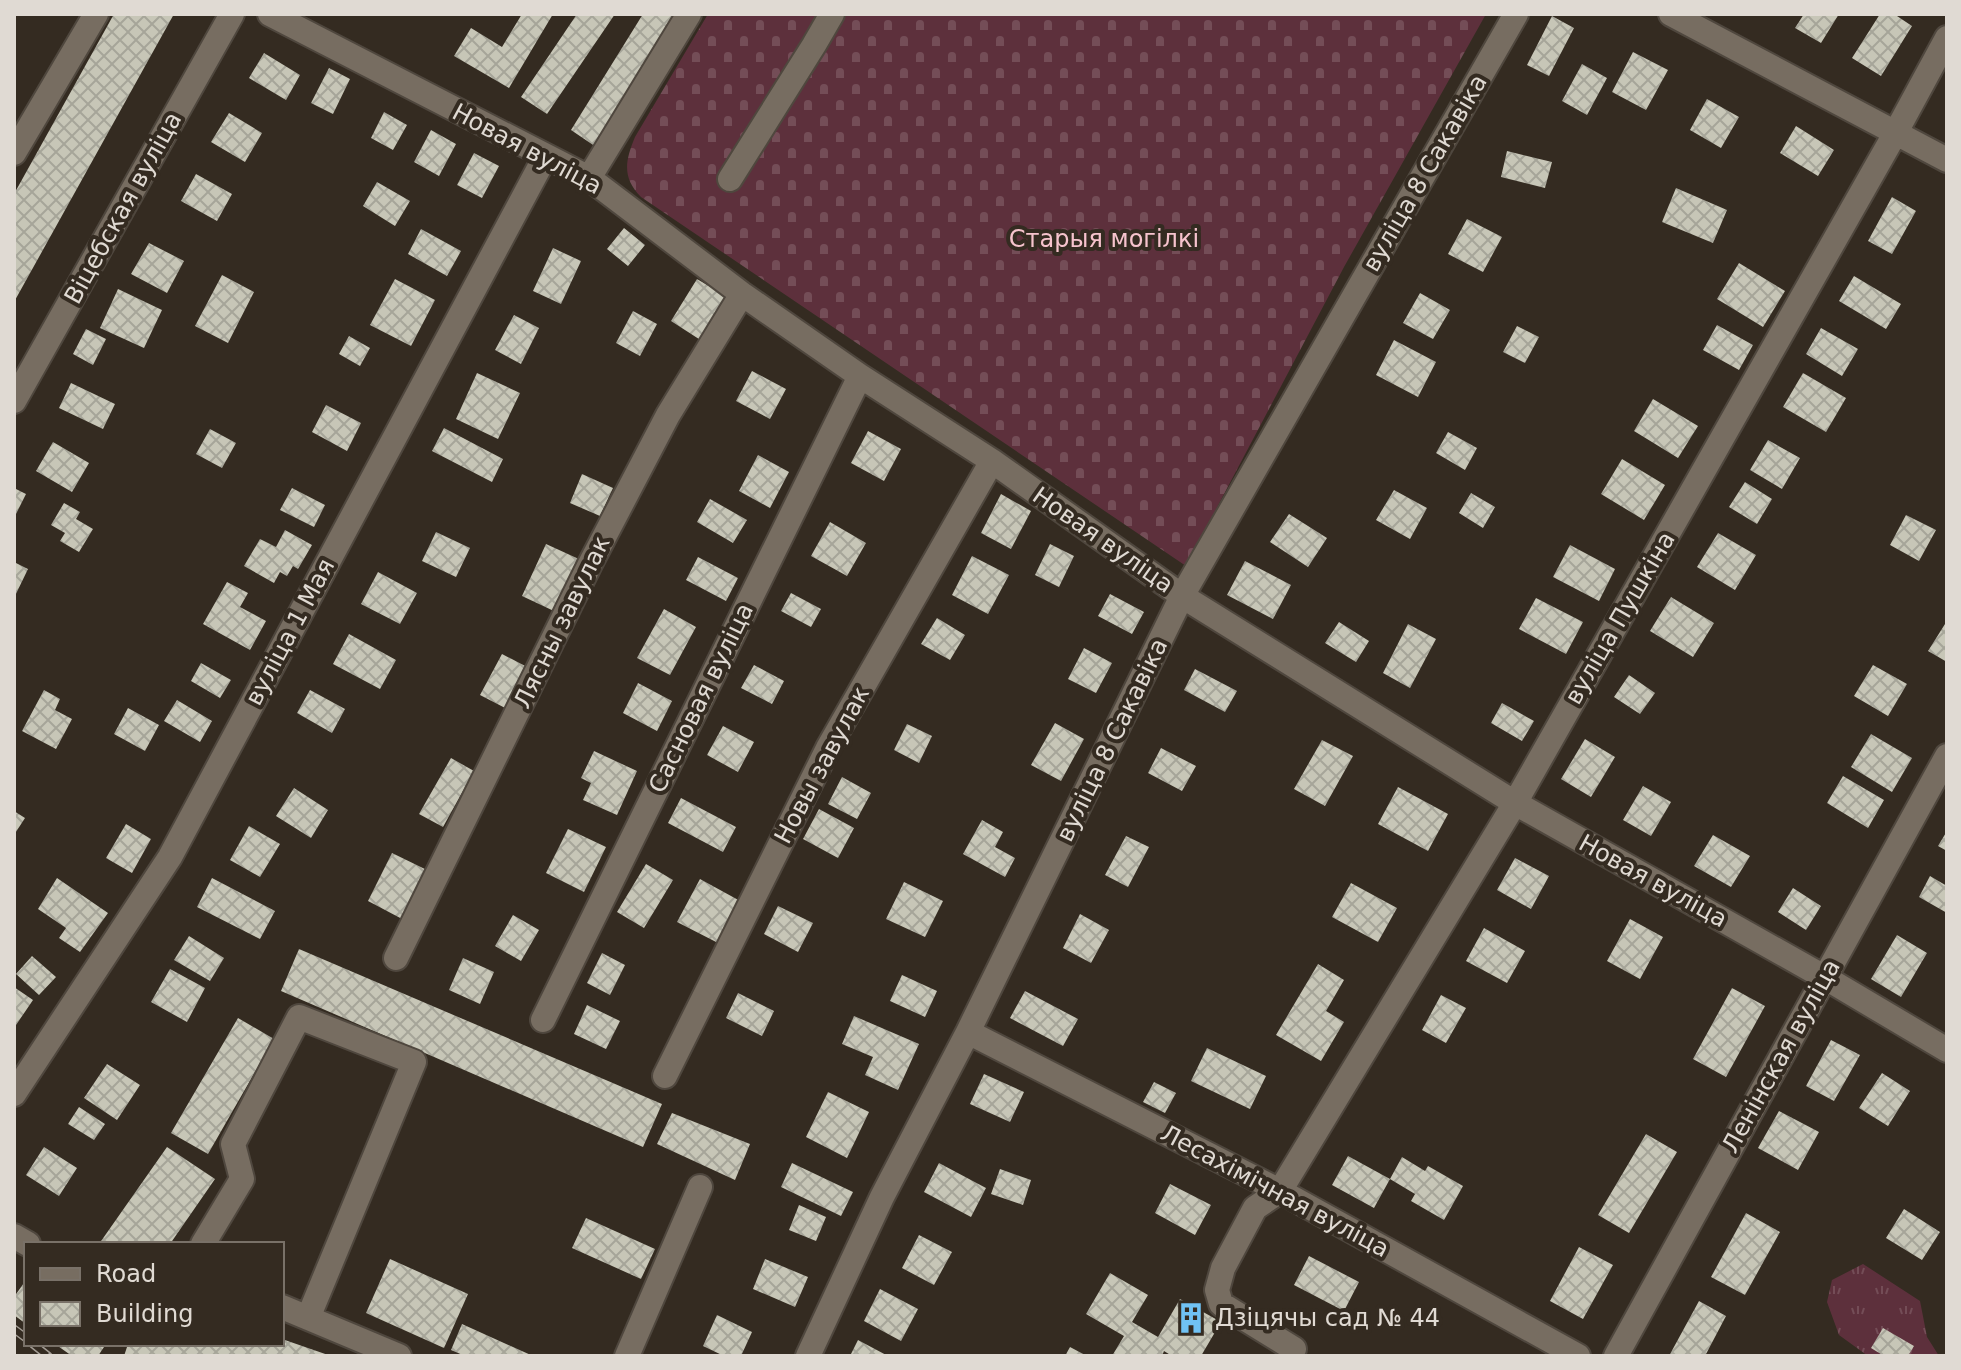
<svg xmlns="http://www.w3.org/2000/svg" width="1961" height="1370" font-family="'DejaVu Sans',sans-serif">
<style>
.grass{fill:url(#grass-tufts)}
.cemetery{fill:url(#cemetery-stones)}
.building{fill:url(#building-cross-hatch)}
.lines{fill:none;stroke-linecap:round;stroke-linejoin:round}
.minor-casing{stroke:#4f473e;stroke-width:28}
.minor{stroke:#776d61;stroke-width:24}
.rail-casing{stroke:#a39c94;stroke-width:9}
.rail{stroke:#342b21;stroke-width:6;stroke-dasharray:18;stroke-linecap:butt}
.labels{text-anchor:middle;stroke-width:8;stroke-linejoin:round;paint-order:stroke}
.street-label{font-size:24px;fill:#e0dad3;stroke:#342b21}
.park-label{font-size:24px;fill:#f6c3cd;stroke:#342b21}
.poi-label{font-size:24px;fill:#e0dad3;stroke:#342b21;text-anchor:start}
</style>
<defs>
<pattern id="grass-tufts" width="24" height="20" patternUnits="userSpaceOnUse" patternTransform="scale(2)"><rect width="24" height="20" fill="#5d303c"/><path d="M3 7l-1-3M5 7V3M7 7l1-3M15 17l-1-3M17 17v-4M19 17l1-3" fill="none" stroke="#744d57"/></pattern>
<pattern id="cemetery-stones" width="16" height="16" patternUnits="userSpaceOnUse" patternTransform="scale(2)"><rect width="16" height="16" fill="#5d303c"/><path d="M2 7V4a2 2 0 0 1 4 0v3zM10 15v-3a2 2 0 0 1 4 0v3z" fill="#744d57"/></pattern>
<pattern id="building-cross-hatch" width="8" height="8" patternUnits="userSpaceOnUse" patternTransform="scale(2)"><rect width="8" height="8" fill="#c7c6b7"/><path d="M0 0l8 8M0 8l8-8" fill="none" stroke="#a6a599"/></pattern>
</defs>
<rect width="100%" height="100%" fill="#342b21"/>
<!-- grass -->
<path class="grass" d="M1863,1264l57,37 7,36 12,19h-71l-29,-21 -12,-33 5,-22z"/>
<!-- cemetery -->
<path class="cemetery" d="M708,14h778l-142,253 -158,299 -545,-369c-19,-19 -16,-36 -6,-60z"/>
<!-- building -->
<path class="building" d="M114,14h60l-160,288v-108z
M522,14h31l-44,74 -55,-32 17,-28 31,19z
M577,14h38l-68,100 -26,-17z
M643,14h34l-78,135 -28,-19z
M1804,14h35l-18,29 -26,-15z
M1880,14h14l18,12 -31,50 -29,-18z
M1552,16l22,12 -25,48 -22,-11z
M1633,52l35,18 -22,40 -34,-18z
M264,53l36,22 -14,25 -37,-22z
M1582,64l25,14 -20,37 -25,-14z
M329,68l21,11 -17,35 -22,-11z
M1707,99l32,18 -18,31 -31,-18z
M384,112l23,13 -14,25 -22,-12z
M229,113l33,20 -17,29 -34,-20z
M1796,126l38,24 -16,26 -38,-23z
M431,130l25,14 -17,32 -25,-14z
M1507,151l45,11 -7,26 -44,-11z
M474,153l25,13 -17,32 -25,-13z
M196,174l36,20 -15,27 -36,-20z
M377,182l33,19 -15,25 -32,-20z
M1676,188l51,22 -14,33 -51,-21z
M1892,197l24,14 -24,43 -24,-13z
M1467,219l35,18 -19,35 -35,-18z
M624,228l21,17 -17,21 -21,-17z
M421,229l40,22 -14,25 -39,-22z
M149,243l35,18 -17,32 -36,-19z
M553,248l28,13 -20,43 -28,-13z
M1739,263l46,28 -22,36 -46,-28z
M222,275l32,17 -26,51 -33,-17z
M1854,276l47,28 -15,25 -47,-28z
M395,279l40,21 -24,46 -41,-21z
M697,279l32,19 -27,43 -31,-20z
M118,289l44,21 -18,38 -44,-20z
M1420,293l30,17 -17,29 -30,-16z
M633,311l24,13 -17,32 -24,-13z
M514,315l25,13 -18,36 -26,-14z
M1717,325l36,20 -14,25 -36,-20z
M1517,326l22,11 -14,26 -22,-11z
M1821,328l37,21 -16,27 -36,-22z
M86,329l20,10 -13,26 -20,-11z
M349,336l21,12 -10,18 -21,-12z
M1394,340l42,22 -18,35 -42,-22z
M752,371l34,18 -16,30 -34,-18z
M477,373l43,20 -22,46 -42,-20z
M1803,373l43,25 -20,34 -43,-25z
M71,383l44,21 -12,25 -44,-21z
M1653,399l45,27 -20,32 -44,-27z
M326,405l35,18 -14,28 -35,-19z
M444,428l59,31 -11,23 -60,-31z
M210,429l26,14 -14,25 -26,-14z
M868,431l33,18 -17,32 -33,-18z
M1448,432l29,16 -12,22 -29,-17z
M1768,440l32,18 -18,31 -32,-19z
M53,442l36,21 -17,29 -36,-21z
M758,455l31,17 -19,36 -31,-17z
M1622,459l43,26 -21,35 -43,-26z
M582,474l31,14 -13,28 -30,-13z
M1745,482l27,17 -15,25 -28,-17z
M14,488l12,6 -12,24z
M292,488l33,17 -11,22 -34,-17z
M1394,490l33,18 -17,31 -34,-19z
M1471,493l24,14 -12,21 -24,-15z
M1001,494l30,17 -20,38 -30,-16z
M710,499l37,21 -14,23 -36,-21z
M64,503l16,9 -4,7 17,10 -14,23 -19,-11 5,-8 -14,-8z
M1289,514l38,24 -19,29 -38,-25z
M1906,515l30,15 -17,31 -29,-16z
M830,522l36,21 -19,33 -36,-20z
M285,530l27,15 -14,24 -5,-3 -6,10 -7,-4 -6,11 -30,-17 16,-27 16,8z
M436,532l34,16 -14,29 -34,-16z
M1718,533l38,22 -21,35 -38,-23z
M546,544l35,16 -25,52 -34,-16z
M1050,544l24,12 -15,31 -24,-12z
M1570,545l45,24 -16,32 -46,-24z
M972,556l37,19 -21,39 -36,-19z
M698,557l40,21 -12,23 -40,-21z
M1245,561l46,24 -18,34 -46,-24z
M14,562l14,7 -14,29z
M378,572l39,21 -17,31 -39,-20z
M227,582l21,11 -8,14 26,14 -16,29 -47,-26z
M791,593l30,16 -10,18 -30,-16z
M1110,594l34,18 -12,22 -34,-18z
M1671,597l43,26 -21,34 -43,-26z
M1536,598l47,24 -17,32 -47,-25z
M664,609l32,18 -26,48 -33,-17z
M937,618l28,17 -15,25 -29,-16z
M1339,622l30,19 -13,21 -31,-19z
M1408,624l28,15 -26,49 -27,-15z
M1945,624l2,1v37l-19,-11z
M349,634l47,26 -16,29 -47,-25z
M1084,648l28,15 -16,30 -28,-14z
M502,654l29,15 -22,41 -29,-15z
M201,663l30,17 -11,18 -29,-17z
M754,665l30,16 -12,23 -31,-16z
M1873,665l34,19 -19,32 -34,-20z
M1195,669l42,22 -12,21 -41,-22z
M1629,675l26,18 -15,21 -26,-17z
M638,683l34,18 -15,30 -34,-18z
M44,690l16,9 -5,11 17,9 -16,30 -34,-18z
M310,690l35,19 -13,24 -35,-20z
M177,700l35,21 -12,21 -36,-21z
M1502,703l32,18 -12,20 -31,-18z
M128,708l31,17 -14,26 -31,-17z
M1055,723l29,16 -23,42 -30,-16z
M907,724l25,12 -13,27 -25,-13z
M723,726l31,16 -16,30 -31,-17z
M1871,734l41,24 -20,34 -41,-25z
M1585,739l30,18 -24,40 -30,-18z
M1322,740l31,16 -28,50 -31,-17z
M1161,748l35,18 -14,25 -34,-18z
M594,751l43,20 -20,44 -34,-15 8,-17 -10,-5z
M451,758l23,13 -31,56 -24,-13z
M1843,776l41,24 -16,28 -41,-25z
M842,777l29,16 -14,26 -29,-15z
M1643,786l28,16 -20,34 -28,-16z
M1398,787l50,27 -20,37 -50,-27z
M294,788l34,22 -17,28 -35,-22z
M681,798l55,29 -13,25 -55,-29z
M819,809l35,19 -16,30 -35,-19z
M14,811l11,7 -11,17z
M982,820l21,12 -8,15 20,11 -10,19 -42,-23z
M126,824l25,15 -19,34 -26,-15z
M249,826l31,18 -20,33 -30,-17z
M568,829l38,18 -22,45 -38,-19z
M1947,831v20l-9,-5z
M1713,835l37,21 -19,31 -37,-21z
M1126,836l23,11 -21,40 -23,-12z
M392,853l37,18 -25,49 -36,-19z
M1515,858l34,18 -18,33 -34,-19z
M646,864l27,16 -29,48 -27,-16z
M1930,876l17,10v27l-28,-16z
M57,878l51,35 -28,39 -21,-14 7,-10 -28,-19z
M212,878l63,33 -15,28 -63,-32z
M700,879l42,23 -22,42 -43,-22z
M904,882l39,19 -18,36 -39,-18z
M1351,883l46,25 -19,34 -46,-25z
M1793,888l28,18 -15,24 -28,-18z
M778,906l35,17 -15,29 -34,-18z
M1080,914l29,16 -18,33 -28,-15z
M513,915l26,15 -18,31 -26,-15z
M1630,919l33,18 -23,42 -33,-18z
M1484,928l41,23 -18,32 -41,-22z
M1897,935l30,18 -26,44 -30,-18z
M189,936l35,22 -14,23 -36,-21z
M299,949l363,155 -19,43 -362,-156z
M602,953l23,12 -15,30 -23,-12z
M32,956l24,21 -17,18 -23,-21z
M463,958l31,14 -14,32 -31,-14z
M1318,964l26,16 -18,31 18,11 -23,39 -45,-26z
M170,969l35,19 -18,34 -36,-20z
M902,975l35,16 -12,26 -35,-16z
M14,987l19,13 -19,28z
M1732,988l33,18 -39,71 -33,-18z
M1025,991l53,28 -15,27 -53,-28z
M738,993l36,18 -12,25 -36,-18z
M1441,995l25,13 -20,35 -24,-13z
M587,1005l33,16 -14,28 -32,-15z
M854,1016l65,28 -21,46 -33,-15 8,-18 -31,-13z
M238,1018l36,21 -66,115 -37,-21z
M1831,1040l29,15 -26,46 -28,-15z
M1207,1048l59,28 -16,33 -59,-28z
M107,1064l33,21 -23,35 -33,-22z
M1882,1073l28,18 -22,35 -29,-18z
M984,1074l40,18 -14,30 -40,-18z
M1154,1082l22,11 -11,20 -22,-11z
M828,1092l41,20 -22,46 -41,-21z
M79,1107l26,17 -11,16 -26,-16z
M1779,1111l40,21 -21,38 -40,-22z
M672,1113l78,31 -15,36 -78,-36z
M1646,1134l31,18 -48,81 -31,-18z
M44,1147l33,21 -18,28 -33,-21z
M167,1147l48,32 -45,65h-71z
M1348,1156l42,23 12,-22 23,14 3,-5 35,20 -19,34 -33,-19 4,-7 -25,-15 -16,29 -42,-23z
M792,1163l61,29 -12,24 -60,-29z
M939,1163l47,25 -15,29 -47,-25z
M1000,1169l31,11 -8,25 -32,-11z
M1170,1184l41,21 -16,30 -40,-22z
M799,1205l27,12 -10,24 -27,-11z
M1904,1209l36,23 -18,28 -36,-22z
M1746,1213l34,19 -35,63 -34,-18z
M586,1218l69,31 -14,30 -69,-31z
M919,1235l33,17 -18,33 -32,-17z
M1579,1247l34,18 -30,54 -33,-18z
M1309,1256l50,26 -15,29 -50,-26z
M390,1259l78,35 -24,54 -78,-35z
M765,1259l43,18 -13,30 -42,-18z
M1110,1273l38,22 -16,27 26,15 22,-38 41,23 -20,34h-29l-8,-5 -2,5h-50l12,-20 -38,-22z
M26,1280v44l-12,-9v-18z
M880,1289l38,20 -17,32 -37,-20z
M1699,1301l27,15 -21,40h-36z
M717,1315l35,17 -11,24h-17l-21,-10z
M462,1324l71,32h-68l-14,-6z
M1883,1328l31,18 -6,10h-24l-13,-8z
M282,1339l49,17h-207l4,-12h154z
M858,1340l30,16h-38z
M55,1344h51l-8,12h-26z
M1070,1347l17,9h-22z"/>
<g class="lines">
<defs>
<path id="minor" d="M270,14l319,164 153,116 118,82 132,85 190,135 333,207 309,174 123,73
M1671,14l276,146
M14,153l82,-139
M589,178l100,-164
M730,179l84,-134 18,-31
M14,401l218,-387
M396,958l194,-394 78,-149 74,-121
M543,1020l317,-644
M968,1032l312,159 298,165
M665,1076l163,-328 164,-287
M14,1094l156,-237 375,-700
M14,1236l14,8
M203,1244l39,-65 -9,-35 66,-127 115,45 -106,256
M282,1307l117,49
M1294,1349l-73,-45 -4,-14 6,-22 32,-60 25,-17 235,-388 381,-671 51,-94
M627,1356l73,-169
M808,1356l74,-159 86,-165 214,-436 334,-582
M1616,1356l331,-600"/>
</defs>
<!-- minor casing -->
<use href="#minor" class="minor-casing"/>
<!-- minor -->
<use href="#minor" class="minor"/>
<defs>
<path id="rail" d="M14,1329l12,9
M33,1344l15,12"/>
</defs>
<!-- rail casing -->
<use href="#rail" class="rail-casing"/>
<!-- rail -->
<use href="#rail" class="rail"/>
</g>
<!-- icons -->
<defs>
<symbol id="building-bare" viewBox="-9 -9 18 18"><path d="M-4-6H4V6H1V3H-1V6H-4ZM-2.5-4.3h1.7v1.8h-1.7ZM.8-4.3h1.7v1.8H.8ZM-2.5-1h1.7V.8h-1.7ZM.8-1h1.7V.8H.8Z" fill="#70c2f4" stroke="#342b21" stroke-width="2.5" paint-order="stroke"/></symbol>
</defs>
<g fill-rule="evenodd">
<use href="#building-bare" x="1169" y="1296" width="44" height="44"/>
</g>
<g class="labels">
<!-- street labels -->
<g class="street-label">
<text transform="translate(527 149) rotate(28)" y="8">Новая вуліца</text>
<text transform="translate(1425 173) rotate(-60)" y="8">вуліца 8 Сакавіка</text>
<text transform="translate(123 208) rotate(-61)" y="8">Віцебская вуліца</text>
<text transform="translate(1103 540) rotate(35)" y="8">Новая вуліца</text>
<text transform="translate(1620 618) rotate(-60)" y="8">вуліца Пушкіна</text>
<text transform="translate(562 622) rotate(-64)" y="8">Лясны завулак</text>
<text transform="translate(290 632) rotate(-62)" y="8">вуліца 1 Мая</text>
<text transform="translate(701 698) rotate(-64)" y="8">Сасновая вуліца</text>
<text transform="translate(1112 740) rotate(-64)" y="8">вуліца 8 Сакавіка</text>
<text transform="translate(822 765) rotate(-62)" y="8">Новы завулак</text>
<text transform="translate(1653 881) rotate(29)" y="8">Новая вуліца</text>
<text transform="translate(1781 1056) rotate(-61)" y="8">Ленінская вуліца</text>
<text transform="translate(1275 1191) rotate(28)" y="8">Лесахімічная вуліца</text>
</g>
<!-- park labels -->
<g class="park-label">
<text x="1104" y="247">Старыя могілкі</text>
</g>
<!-- poi labels -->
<g class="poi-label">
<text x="1215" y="1326">Дзіцячы сад № 44</text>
</g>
</g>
<!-- border -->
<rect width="1961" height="1370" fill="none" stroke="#e0dad3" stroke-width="32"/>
<!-- legend -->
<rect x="24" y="1242" width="260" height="104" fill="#342b21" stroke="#797168" stroke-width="2"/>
<rect x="40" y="1268" width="40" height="12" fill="#776d61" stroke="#797168" stroke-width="2"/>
<text x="96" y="1282" font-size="24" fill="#e0dad3">Road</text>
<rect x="40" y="1302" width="40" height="24" fill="url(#building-cross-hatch)" stroke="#797168" stroke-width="2"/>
<text x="96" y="1322" font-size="24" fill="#e0dad3">Building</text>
</svg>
